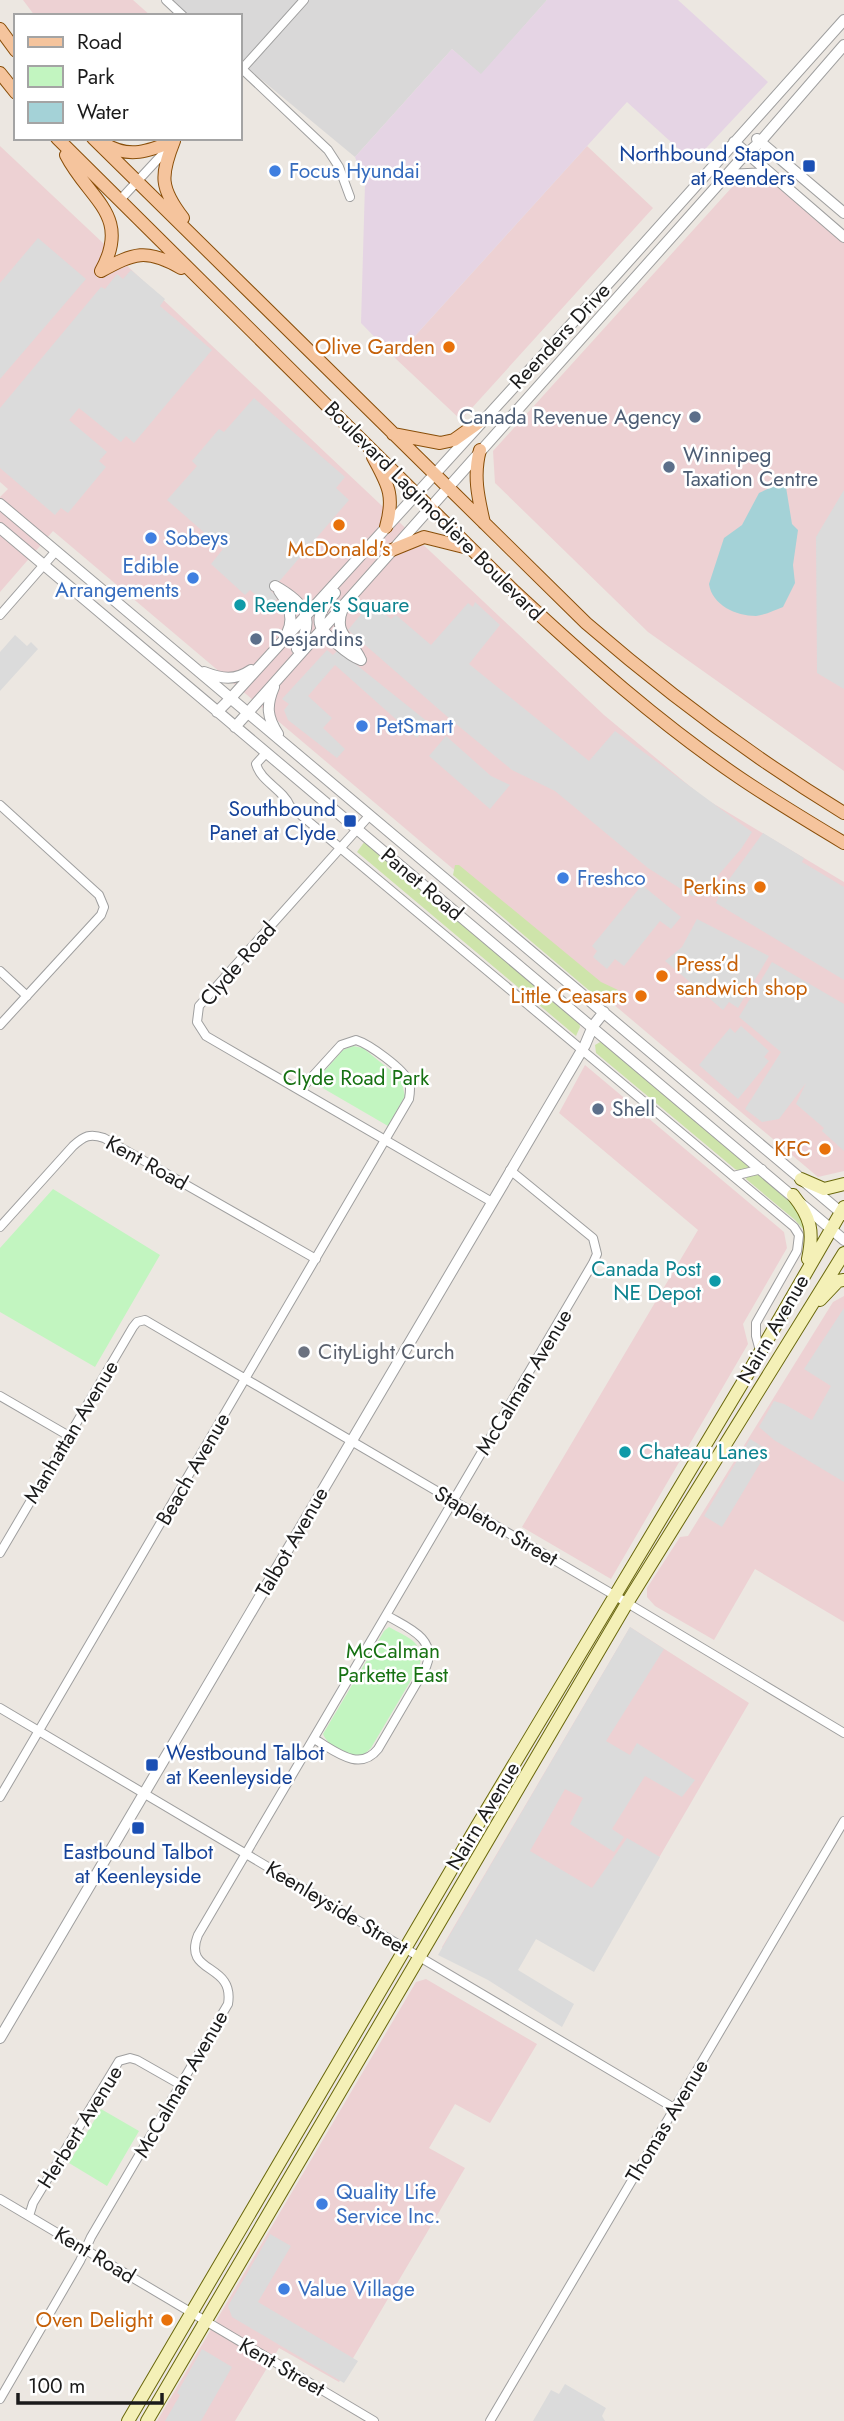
<svg xmlns="http://www.w3.org/2000/svg" width="844" height="2421" font-family="Jost,sans-serif">
<style>
.residential{fill:#d9d8d8}
.commercial{fill:#edd1d3}
.industrial{fill:#e5d4e4}
.grass{fill:#cee4aa}
.park{fill:#c2f5c0}
.parking{fill:#dbdbdb}
.water{fill:#a4d2d7}
.lines{fill:none;stroke-linecap:round;stroke-linejoin:round}
.minor-casing{stroke:#9f9f9f;stroke-width:10}
.tertiary-casing{stroke:#9f9f9f;stroke-width:12}
.secondary-casing{stroke:#69670b;stroke-width:14}
.primary-casing{stroke:#894e09;stroke-width:14}
.minor{stroke:#fff;stroke-width:8}
.tertiary{stroke:#fff;stroke-width:10}
.secondary{stroke:#f4f0b7;stroke-width:12}
.primary{stroke:#f5c49d;stroke-width:12}
.transit-dot{fill:#1a4fb4;stroke:#fff;stroke-width:2.5}
.shop-dot{fill:#3f7fe0;stroke:#fff;stroke-width:2.5}
.food-dot{fill:#e8710a;stroke:#fff;stroke-width:2.5}
.service-dot{fill:#5c6f8a;stroke:#fff;stroke-width:2.5}
.culture-dot{fill:#0f9aa8;stroke:#fff;stroke-width:2.5}
.worship-dot{fill:#6b7280;stroke:#fff;stroke-width:2.5}
.labels{text-anchor:middle;stroke-width:5;stroke-linejoin:round;paint-order:stroke}
.transit-label{font-size:21px;fill:#164399;stroke:#fff;text-anchor:end}
.shop-label{font-size:21px;fill:#366cbe;stroke:#fff;text-anchor:start}
.street-label{font-size:21px;fill:#1b1b1b;stroke:#fff}
.food-label{font-size:21px;fill:#c56008;stroke:#fff;text-anchor:end}
.service-label{font-size:21px;fill:#4e5e75;stroke:#fff;text-anchor:start}
.culture-label{font-size:21px;fill:#0d838f;stroke:#fff;text-anchor:start}
.park-label{font-size:21px;fill:#167112;stroke:#fff}
.worship-label{font-size:21px;fill:#5b616d;stroke:#fff;text-anchor:start}
</style>
<rect width="100%" height="100%" fill="#ece7e1"/>
<!-- residential -->
<path class="residential" d="M172,0h375l-66,75 -29,-26 -97,108 -115,-95v-46h-51z"/>
<!-- commercial -->
<path class="commercial" d="M23,0h110l18,16h-116z
M0,146l604,569 100,83 140,84v289l-26,6 -765,-646 -53,61v-95l8,-8 -8,-7z
M587,146l66,62 -192,212 -66,-62z
M765,172l79,70v529l-196,-139 -153,-149 -2,-32 250,-276z
M585,1065l199,167 3,16 -44,76 5,20 -137,235 -89,-52 176,-297 -139,-117z
M844,1296v326l-89,-53 -41,71 -59,-34 -8,-9v-9l33,-51 8,-1 145,-234z
M630,1627l119,76 -142,244 -62,-36 -99,43 -4,-7z
M426,1979l111,65 -47,79 -35,-19 -26,44 36,20 -126,214 -60,-34 -44,73h-78l259,-439z"/>
<!-- industrial -->
<path class="industrial" d="M547,0h131l90,82 -75,80 -66,-60 -232,256 -34,-35 4,-139 -10,-27 97,-108 29,25z"/>
<!-- grass -->
<path class="grass" d="M365,841l214,180 1,6 -4,9 -219,-184z
M455,865h4l142,117 17,8 -8,8 -4,-3 -4,5 -4,-2 -145,-123z
M602,1041l149,126 -12,4 -4,-2 -139,-116 -1,-8z
M756,1174l6,1c20,17 41,27 42,55l-9,-10 -49,-41 1,-2z"/>
<!-- park -->
<path class="park" d="M353,1046l10,2 38,31 4,17 -17,30 -74,-43 29,-33z
M53,1189l107,66 -65,112 -95,-55v-64z
M389,1627c19,11 35,14 31,38l-49,83c-3,3 -6,6 -10,7 -13,5 -33,-9 -38,-21l61,-103z
M101,2109l38,22 -32,55 -38,-23z"/>
<!-- parking -->
<path class="parking" d="M38,238l48,41 -86,100v-96z
M131,270l34,29 -5,7 52,44 -78,93 -8,-7 -5,6 -42,-34 -10,12 38,32 -8,9 7,6 -38,46 -7,-5 -6,7 -55,-47v-60l101,-121 4,2 12,-15 6,5z
M254,398l91,79 -9,11 13,12 -78,91 7,7 -9,9 -19,-17 -5,5 -34,-31 12,-15 -56,-49 30,-34 -5,-5 27,-32 5,3z
M844,490v199l-27,-16 -1,-136z
M371,602l20,17 5,-4 35,30 37,-42 5,4 2,-5 25,23 -31,39 120,97 26,-30 137,101 -11,17 -40,46 -9,1 -44,-28 -93,-77 -43,-21 -62,-51 -102,-89z
M15,635l12,11 4,-4 7,7 -38,42v-39z
M327,650l6,5 5,-5 91,73 -12,15 -82,-73 -27,31 24,22 -9,10 22,21 -8,9 -49,-38 -4,-10 5,-6 -7,-5z
M446,736l45,40 19,9 -20,24 -61,-53z
M763,833l41,25 -2,4 42,25v93l-128,-77 6,-14z
M642,885l39,32 -10,12 -11,-8 -36,45 -9,-7 -8,10 -14,-12 4,-6 -5,-5z
M697,919l72,37 -31,52 -9,-6 -6,8 -58,-49 17,-14z
M772,962l72,42v147l-22,-20 2,-3 -28,-24 10,-21 -27,36 -17,3 -17,-13 36,-57 -42,-35z
M741,1026l28,25 -5,6 5,4 -31,38 -39,-34 31,-37 5,5z
M844,1308v174l-70,-42 -15,-13 15,-26 10,3 28,16 19,-34 -27,-17z
M750,1439l18,11 -46,77 -18,-11z
M630,1627l34,22 -58,92 24,14 7,-12 58,37 -13,17 -37,-21 -33,53 12,8 -10,15 -44,-28 13,-26 -18,-9 -35,62 62,37 35,-50 33,19 -66,115 -58,-33 -18,31 56,34 -12,23 -74,-47 -50,-25z
M270,2234l21,12 -33,56 100,59 -14,22 -112,-66 -4,-11z
M202,2349l30,18 -31,54h-36l15,-26 -3,-2z
M565,2384l41,24 -4,8 3,5h-72l18,-31 8,4z"/>
<!-- water -->
<path class="water" d="M785,481l7,43 6,6 -5,35 2,18 -12,24c-8,3 -18,8 -27,9 -20,0 -44,-11 -47,-32l15,-46 18,-13 17,-32z"/>
<g class="lines">
<defs>
<path id="minor" d="M166,0l17,16
M240,67l88,83 11,17 11,30
M242,69l62,-69
M119,201l51,-55
M0,615l56,-64
M266,753l-10,11c5,18 27,25 34,42l504,421 5,8 -2,16 -41,72v13l4,15
M0,805l99,90 5,12 -3,8 -101,110
M369,816l-170,190 -2,16 9,14 286,166
M0,971l27,25
M733,1176l29,-7
M0,1227l73,-81c11,-10 17,-13 31,-8l212,121
M0,1396l69,40
M0,1553l133,-226 4,-5 8,-2 469,275 230,138
M0,1708l674,400
M314,1739c20,11 45,34 64,10l48,-82c12,-29 -20,-40 -40,-52
M0,1797l409,-698c1,-6 2,-12 0,-17 -5,-13 -40,-38 -53,-42l-15,5 -41,45
M0,2199l374,222
M29,2216l4,-13 86,-142 11,-3 7,2 44,25
M0,2399l80,-138 11,-24 137,-233c7,-42 -46,-29 -30,-69l395,-672 4,-9 -4,-16 -83,-68
M490,2421l354,-600"/>
<path id="tertiary" d="M757,139l87,74
M734,142l110,95
M726,175l43,-2
M0,504l844,711
M0,528l844,712
M275,586c29,16 42,32 22,63
M279,591c9,12 16,27 8,42
M335,593c-20,23 -22,32 2,51 8,7 15,13 24,16
M343,608c-11,27 9,31 18,52
M204,672c18,7 31,9 47,-2
M274,687c-8,19 -7,30 4,47
M217,712l13,-13 386,-424 228,-255
M235,727l505,-567 20,-18 84,-97
M0,2038l585,-993 8,-19 11,-14"/>
<path id="secondary" d="M801,1179l23,10 20,-5
M793,1195c18,23 21,36 15,64
M820,1300l18,-19 6,-1
M128,2421l349,-595 266,-444 101,-175
M147,2421l480,-818 217,-350"/>
<path id="primary" d="M0,29l16,22
M0,73l16,20
M57,138l458,454c71,66 144,131 225,186 34,23 69,44 104,65
M93,138l493,485c81,70 166,134 258,190
M174,141c-14,35 -14,47 9,77
M105,144c24,15 44,7 69,-3
M66,155c23,45 66,60 35,116
M101,271c33,-18 45,-23 80,-3
M393,434l47,9 14,-3 28,-20
M480,450c-7,25 -2,47 4,73
M373,457c15,28 22,38 13,70
M392,550l32,-13 44,11"/>
</defs>
<!-- minor casing -->
<use href="#minor" class="minor-casing"/>
<!-- tertiary casing -->
<use href="#tertiary" class="tertiary-casing"/>
<!-- secondary casing -->
<use href="#secondary" class="secondary-casing"/>
<!-- primary casing -->
<use href="#primary" class="primary-casing"/>
<!-- minor -->
<use href="#minor" class="minor"/>
<!-- tertiary -->
<use href="#tertiary" class="tertiary"/>
<!-- secondary -->
<use href="#secondary" class="secondary"/>
<!-- primary -->
<use href="#primary" class="primary"/>
</g>
<!-- markers -->
<g class="transit-dot">
<rect x="802" y="159" width="14" height="14" rx="3.5"/>
<rect x="343" y="814" width="14" height="14" rx="3.5"/>
<rect x="145" y="1758" width="14" height="14" rx="3.5"/>
<rect x="131" y="1821" width="14" height="14" rx="3.5"/>
</g>
<g class="shop-dot">
<circle cx="275" cy="171" r="7"/>
<circle cx="151" cy="538" r="7"/>
<circle cx="193" cy="578" r="7"/>
<circle cx="362" cy="726" r="7"/>
<circle cx="563" cy="878" r="7"/>
<circle cx="322" cy="2204" r="7"/>
<circle cx="284" cy="2289" r="7"/>
</g>
<g class="food-dot">
<circle cx="449" cy="347" r="7"/>
<circle cx="339" cy="525" r="7"/>
<circle cx="760" cy="887" r="7"/>
<circle cx="662" cy="976" r="7"/>
<circle cx="641" cy="996" r="7"/>
<circle cx="825" cy="1149" r="7"/>
<circle cx="167" cy="2320" r="7"/>
</g>
<g class="service-dot">
<circle cx="695" cy="417" r="7"/>
<circle cx="669" cy="467" r="7"/>
<circle cx="256" cy="639" r="7"/>
<circle cx="598" cy="1109" r="7"/>
</g>
<g class="culture-dot">
<circle cx="240" cy="605" r="7"/>
<circle cx="715" cy="1281" r="7"/>
<circle cx="625" cy="1452" r="7"/>
</g>
<circle class="worship-dot" cx="304" cy="1352" r="7"/>
<g class="labels">
<!-- transit labels -->
<g class="transit-label">
<text x="795" y="161">Northbound Stapon<tspan x="795" dy="24">at Reenders</tspan></text>
<text x="336" y="816">Southbound<tspan x="336" dy="24">Panet at Clyde</tspan></text>
<text x="166" y="1760" text-anchor="start">Westbound Talbot<tspan x="166" dy="24">at Keenleyside</tspan></text>
<text x="138" y="1859" text-anchor="middle">Eastbound Talbot<tspan x="138" dy="24">at Keenleyside</tspan></text>
</g>
<!-- shop labels -->
<g class="shop-label">
<text x="289" y="178">Focus Hyundai</text>
<text x="165" y="545">Sobeys</text>
<text x="179" y="573" text-anchor="end">Edible<tspan x="179" dy="24">Arrangements</tspan></text>
<text x="376" y="733">PetSmart</text>
<text x="577" y="885">Freshco</text>
<text x="336" y="2199">Quality Life<tspan x="336" dy="24">Service Inc.</tspan></text>
<text x="298" y="2296">Value Village</text>
</g>
<!-- street labels -->
<g class="street-label">
<text transform="translate(560 336) rotate(-47)" y="7">Reenders Drive</text>
<text transform="translate(434 511) rotate(45)" y="7">Boulevard Lagimodière Boulevard</text>
<text transform="translate(422 884) rotate(40)" y="7">Panet Road</text>
<text transform="translate(238 964) rotate(-49)" y="7">Clyde Road</text>
<text transform="translate(147 1163) rotate(29)" y="7">Kent Road</text>
<text transform="translate(773 1329) rotate(-60)" y="7">Nairn Avenue</text>
<text transform="translate(524 1382) rotate(-59)" y="7">McCalman Avenue</text>
<text transform="translate(71 1432) rotate(-59)" y="7">Manhattan Avenue</text>
<text transform="translate(193 1469) rotate(-60)" y="7">Beach Avenue</text>
<text transform="translate(496 1526) rotate(30)" y="7">Stapleton Street</text>
<text transform="translate(292 1542) rotate(-60)" y="7">Talbot Avenue</text>
<text transform="translate(483 1816) rotate(-59)" y="7">Nairn Avenue</text>
<text transform="translate(337 1908) rotate(31)" y="7">Keenleyside Street</text>
<text transform="translate(181 2084) rotate(-60)" y="7">McCalman Avenue</text>
<text transform="translate(667 2121) rotate(-59)" y="7">Thomas Avenue</text>
<text transform="translate(80 2127) rotate(-58)" y="7">Herbert Avenue</text>
<text transform="translate(95 2255) rotate(31)" y="7">Kent Road</text>
<text transform="translate(282 2367) rotate(30)" y="7">Kent Street</text>
</g>
<!-- food labels -->
<g class="food-label">
<text x="435" y="354">Olive Garden</text>
<text x="339" y="556" text-anchor="middle">McDonald's</text>
<text x="746" y="894">Perkins</text>
<text x="676" y="971" text-anchor="start">Press’d<tspan x="676" dy="24">sandwich shop</tspan></text>
<text x="627" y="1003">Little Ceasars</text>
<text x="811" y="1156">KFC</text>
<text x="153" y="2327">Oven Delight</text>
</g>
<!-- service labels -->
<g class="service-label">
<text x="681" y="424" text-anchor="end">Canada Revenue Agency</text>
<text x="683" y="462">Winnipeg<tspan x="683" dy="24">Taxation Centre</tspan></text>
<text x="270" y="646">Desjardins</text>
<text x="612" y="1116">Shell</text>
</g>
<!-- culture labels -->
<g class="culture-label">
<text x="254" y="612">Reender's Square</text>
<text x="701" y="1276" text-anchor="end">Canada Post<tspan x="701" dy="24">NE Depot</tspan></text>
<text x="639" y="1459">Chateau Lanes</text>
</g>
<!-- park labels -->
<g class="park-label">
<text x="356" y="1085">Clyde Road Park</text>
<text x="393" y="1658">McCalman<tspan x="393" dy="24">Parkette East</tspan></text>
</g>
<!-- worship labels -->
<g class="worship-label">
<text x="318" y="1359">CityLight Curch</text>
</g>
</g>
<!-- legend -->
<rect x="14" y="14" width="228" height="126" fill="#ffffff" stroke="#a4a4a4" stroke-width="2"/>
<rect x="28" y="37" width="35" height="10" fill="#f5c49d" stroke="#a4a4a4" stroke-width="2"/>
<text x="77" y="49" font-size="21" fill="#1b1b1b">Road</text>
<rect x="28" y="66" width="35" height="21" fill="#c2f5c0" stroke="#a4a4a4" stroke-width="2"/>
<text x="77" y="84" font-size="21" fill="#1b1b1b">Park</text>
<rect x="28" y="102" width="35" height="21" fill="#a4d2d7" stroke="#a4a4a4" stroke-width="2"/>
<text x="77" y="119" font-size="21" fill="#1b1b1b">Water</text>
<!-- scale -->
<path d="M18 2393v10h144v-10" fill="none" stroke="#1b1b1b" stroke-width="3.5"/>
<text x="28" y="2393" font-size="21" fill="#1b1b1b" stroke="#ffffff" stroke-width="5" paint-order="stroke">100 m</text>
</svg>
